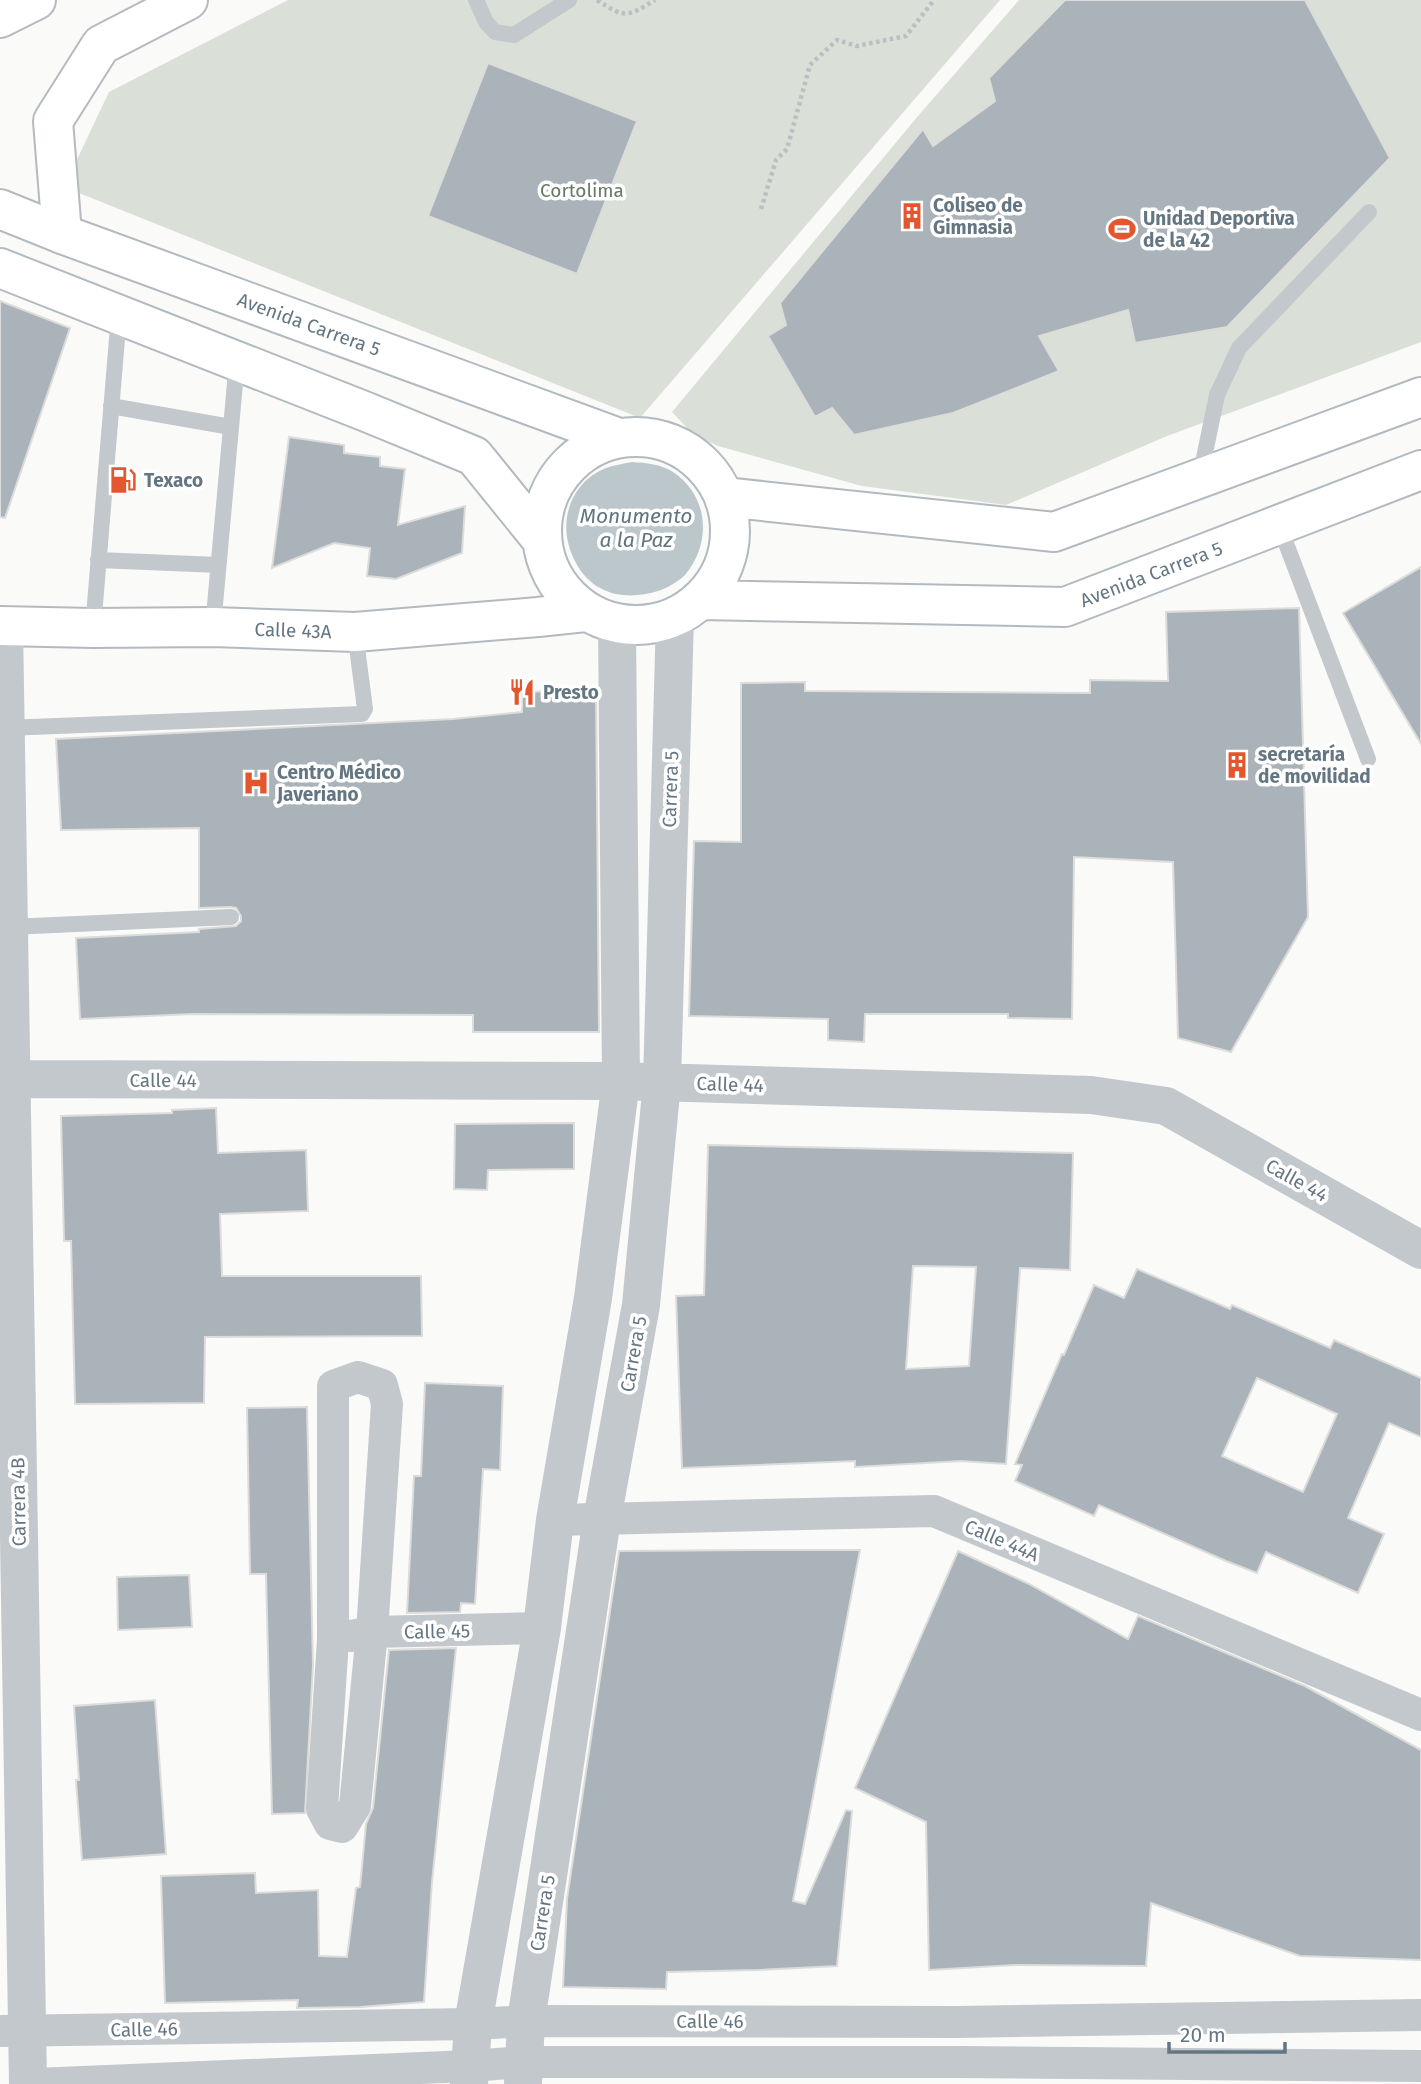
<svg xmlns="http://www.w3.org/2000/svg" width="1421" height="2084" font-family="'Fira Sans',sans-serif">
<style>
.green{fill:#dadfd7}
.water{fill:#bbc7cb}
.building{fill:#aab3b9;stroke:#dcdcda;stroke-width:2;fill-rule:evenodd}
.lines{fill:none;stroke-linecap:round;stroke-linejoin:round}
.secondary-casing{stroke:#b3babf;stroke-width:42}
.primary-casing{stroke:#b5babe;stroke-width:42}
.path{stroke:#bbbfc2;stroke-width:4.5;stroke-dasharray:3.5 3.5;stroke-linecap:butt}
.service{stroke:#c3c8cc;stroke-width:16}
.minor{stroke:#c3c8cc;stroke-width:32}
.tertiary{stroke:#c3c8cc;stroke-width:38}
.secondary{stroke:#fff;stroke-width:38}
.primary{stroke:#fff;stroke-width:38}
.labels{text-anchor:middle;stroke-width:7;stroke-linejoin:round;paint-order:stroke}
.park-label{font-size:19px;fill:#687a64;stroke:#fff}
.poi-label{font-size:19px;font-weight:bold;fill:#657683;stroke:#fff;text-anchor:start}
.street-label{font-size:19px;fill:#657683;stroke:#fff}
.water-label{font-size:21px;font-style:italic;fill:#60757c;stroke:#fff}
</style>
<rect width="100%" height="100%" fill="#fafaf8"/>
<!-- green -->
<path class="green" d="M288,0h712l-360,418 -576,-231 45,-95z
M1019,0h402v342l-254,94 -161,69 -144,-19 -144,-40 -26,-13 -20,-21 246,-296z"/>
<!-- water -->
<path class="water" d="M632,462c14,1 29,2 41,10 36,24 39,71 12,103 -7,7 -18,13 -27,16 -36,11 -69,2 -85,-34 -16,-34 -3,-75 33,-89 8,-3 17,-4 26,-6z"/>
<!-- building -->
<path class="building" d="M1065,0h240l85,158 -163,169 -92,16 -7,-33 -89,26 20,35 -106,42 -99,22 -22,-27 -17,9 -47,-81 18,-11 -6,-22 143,-174 10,17 62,-45 -6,-23z
M488,63l149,58 -60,153 -149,-58z
M0,301l70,27 -65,190 -5,-1z
M289,437l55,8v8l36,4v9l25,3 -7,56 67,-19 -3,47 -66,26 -29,-3 3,-28 -36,-5 -62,25z
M1421,567v177l-78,-131z
M1299,608l9,309 -77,135 -53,-14 -5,-176 -99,-5 -2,162 -64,-1v-4h-143l-1,28 -36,-2v-21l-139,-3 5,-175 47,1v-159l64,-1v9l285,2v-13l78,1 -2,-69z
M596,690l3,342h-126v-17l-281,-1 -112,5 -4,-81 123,-6v-3l37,-3 5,-5v-5l-5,-8 -5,-1 -32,1v-80l-138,2 -5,-91 397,-20 69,-7v-20z
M216,1108l2,45 88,-3 2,61 -88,3 2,62h199l1,60 -217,1 -1,66 -129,1 -4,-163h-7l-3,-125 111,-3v-3z
M574,1123v46l-86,1 -1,20 -33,-1 1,-65z
M708,1145l365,8 -3,117 -50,-2 -14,196 -45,-3 -106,6v-6l-173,7 -6,-172 28,-1zM913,1266l63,1 -7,99 -63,3z
M1137,1269l93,40 2,-4 98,43 4,-8 87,38v59l-32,-14 -41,95 36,16 -26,59 -92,-41 -9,21 -31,-12 -127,-56 -5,11 -79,-35 7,-16 -7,-1 47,-110 2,1 30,-70 30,13zM1257,1378l80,36 -34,78 -81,-36z
M425,1383l78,3 -3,84 -17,-1 -8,135 -14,-1 -1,9 -53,1 7,-137h7z
M307,1407l6,258 -8,148 -33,1 -6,-240h-16l-3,-166z
M755,1550h105l-67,351 12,3 41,-94 6,1 -15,155 -80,4 -90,2 -1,17 -103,-2 4,-88 52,-348z
M958,1551l71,33 99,55 10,-23 167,70 116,64v210l-121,-4 -149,-53 -5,63 -131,-1 -86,5 -3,-148 -71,-34z
M189,1575l3,52 -74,3 -1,-53z
M456,1648l-24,234 -8,120 -64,5 -63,1 1,-8 -133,3 -4,-127 94,-3 1,20 62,-3 1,66 28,1 9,-69 4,-1 6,-63 7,-16 16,-158z
M155,1700l11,154 -84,6 -6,-80h3l-5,-74z"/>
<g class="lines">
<defs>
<path id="secondary" d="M0,209l62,25 557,204
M0,268l364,143 110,45 68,84
M542 531a94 94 0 1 1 188 0a94 94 0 1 1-188 0Z
M724,497l330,35 367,-135
M700,600l365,7 356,-137
M0,626l93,2 120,-1 142,5 183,-15 47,-5"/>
<path id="primary" d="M0,18l36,-18
M62,234l-9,-113 48,-76 87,-45"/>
</defs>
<!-- secondary casing -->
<use href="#secondary" class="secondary-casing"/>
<!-- primary casing -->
<use href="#primary" class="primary-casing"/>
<!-- path -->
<path class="path" d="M597,0c29,19 30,17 58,0
M761,209l15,-49 11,-11 23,-84 27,-25 20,6 49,-10 28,-36"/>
<!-- service -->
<path class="service" d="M476,0l10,22 9,10 19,3 55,-35
M111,406l120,21
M1200,477l17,-82 22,-47 130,-136
M1279,525l89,234
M98,560l120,5
M213,627l24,-266
M93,628l26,-313
M5,728l357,-14 3,-5 -10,-77
M10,927l221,-10"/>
<!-- minor -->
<path class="minor" d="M358,1377l24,8 5,19 -15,228 -17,174 -13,21 -12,-3 -8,-15 11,-170v-253z
M555,1520l379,-9 487,204
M351,1636l21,-4 170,-4
M0,2031l473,-7 53,-3 431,1 464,-7
M35,2084l435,-18 53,-4h433l465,4"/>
<!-- tertiary -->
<path class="tertiary" d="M4,626l24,1458
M0,1079l621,2 470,14 75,11 255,144
M469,2084l4,-60 69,-396 13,-108 38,-222 28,-217 -4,-457
M523,2084l3,-63 76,-502 39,-214 21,-223 13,-465"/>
<!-- secondary -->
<use href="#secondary" class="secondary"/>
<!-- primary -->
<use href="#primary" class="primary"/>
</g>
<!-- icons -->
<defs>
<symbol id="building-bare" viewBox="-9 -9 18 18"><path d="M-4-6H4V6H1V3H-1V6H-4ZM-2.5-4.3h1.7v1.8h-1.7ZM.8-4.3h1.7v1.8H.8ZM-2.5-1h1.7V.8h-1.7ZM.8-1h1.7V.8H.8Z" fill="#e4572e" stroke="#fff" stroke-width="2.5" paint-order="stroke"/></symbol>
<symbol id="stadium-bare" viewBox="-9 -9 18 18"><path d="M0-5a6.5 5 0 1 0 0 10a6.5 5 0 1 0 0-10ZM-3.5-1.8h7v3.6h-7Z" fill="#e4572e" stroke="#fff" stroke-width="2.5" paint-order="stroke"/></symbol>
<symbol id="fuel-bare" viewBox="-9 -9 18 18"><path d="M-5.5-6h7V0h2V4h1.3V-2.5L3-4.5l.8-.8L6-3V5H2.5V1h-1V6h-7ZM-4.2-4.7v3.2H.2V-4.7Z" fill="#e4572e" stroke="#fff" stroke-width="2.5" paint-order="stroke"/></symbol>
<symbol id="restaurant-bare" viewBox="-9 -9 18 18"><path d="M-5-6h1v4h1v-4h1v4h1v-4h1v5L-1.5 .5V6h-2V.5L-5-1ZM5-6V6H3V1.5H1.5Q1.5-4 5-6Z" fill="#e4572e" stroke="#fff" stroke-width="2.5" paint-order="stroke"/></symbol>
<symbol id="hospital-bare" viewBox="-9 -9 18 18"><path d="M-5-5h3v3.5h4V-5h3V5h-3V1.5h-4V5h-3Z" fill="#e4572e" stroke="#fff" stroke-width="2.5" paint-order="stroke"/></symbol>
</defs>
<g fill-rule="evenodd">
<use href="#building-bare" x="893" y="197" width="38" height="38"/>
<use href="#stadium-bare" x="1103" y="210" width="38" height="38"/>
<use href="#fuel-bare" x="104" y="461" width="38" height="38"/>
<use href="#restaurant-bare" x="503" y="673" width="38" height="38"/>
<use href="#building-bare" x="1218" y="746" width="38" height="38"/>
<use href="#hospital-bare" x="237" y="764" width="38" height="38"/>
</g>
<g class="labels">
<!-- park labels -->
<g class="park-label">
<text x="582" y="197">Cortolima</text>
</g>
<!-- poi labels -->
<g class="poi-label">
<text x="933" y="212">Coliseo de<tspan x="933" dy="22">Gimnasia</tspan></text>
<text x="1143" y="225">Unidad Deportiva<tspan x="1143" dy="22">de la 42</tspan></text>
<text x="144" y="487">Texaco</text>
<text x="543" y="699">Presto</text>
<text x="1258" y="761">secretaría<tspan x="1258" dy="22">de movilidad</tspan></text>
<text x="277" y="779">Centro Médico<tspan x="277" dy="22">Javeriano</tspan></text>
</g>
<!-- street labels -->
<g class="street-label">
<text transform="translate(309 324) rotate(20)" y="7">Avenida Carrera 5</text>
<text transform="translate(1151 574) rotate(-21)" y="7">Avenida Carrera 5</text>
<text transform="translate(293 630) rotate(2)" y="7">Calle 43A</text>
<text transform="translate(670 789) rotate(-88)" y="7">Carrera 5</text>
<text x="163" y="1087">Calle 44</text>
<text transform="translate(730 1084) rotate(2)" y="7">Calle 44</text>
<text transform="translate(1297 1180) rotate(29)" y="7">Calle 44</text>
<text transform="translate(633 1354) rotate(-80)" y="7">Carrera 5</text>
<text transform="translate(18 1502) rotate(-91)" y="7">Carrera 4B</text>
<text transform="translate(1002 1540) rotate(23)" y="7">Calle 44A</text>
<text transform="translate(437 1631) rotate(-1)" y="7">Calle 45</text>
<text transform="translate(542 1913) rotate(-81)" y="7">Carrera 5</text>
<text x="710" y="2028">Calle 46</text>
<text transform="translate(144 2029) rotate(-1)" y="7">Calle 46</text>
</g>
<!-- water labels -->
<g class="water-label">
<text x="636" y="523">Monumento<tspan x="636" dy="24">a la Paz</tspan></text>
</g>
</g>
<!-- scale -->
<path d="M1169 2042v10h116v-10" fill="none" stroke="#657683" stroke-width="3.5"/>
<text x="1180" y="2042" font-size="21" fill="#657683" stroke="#ffffff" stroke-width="5" paint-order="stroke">20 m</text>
</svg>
